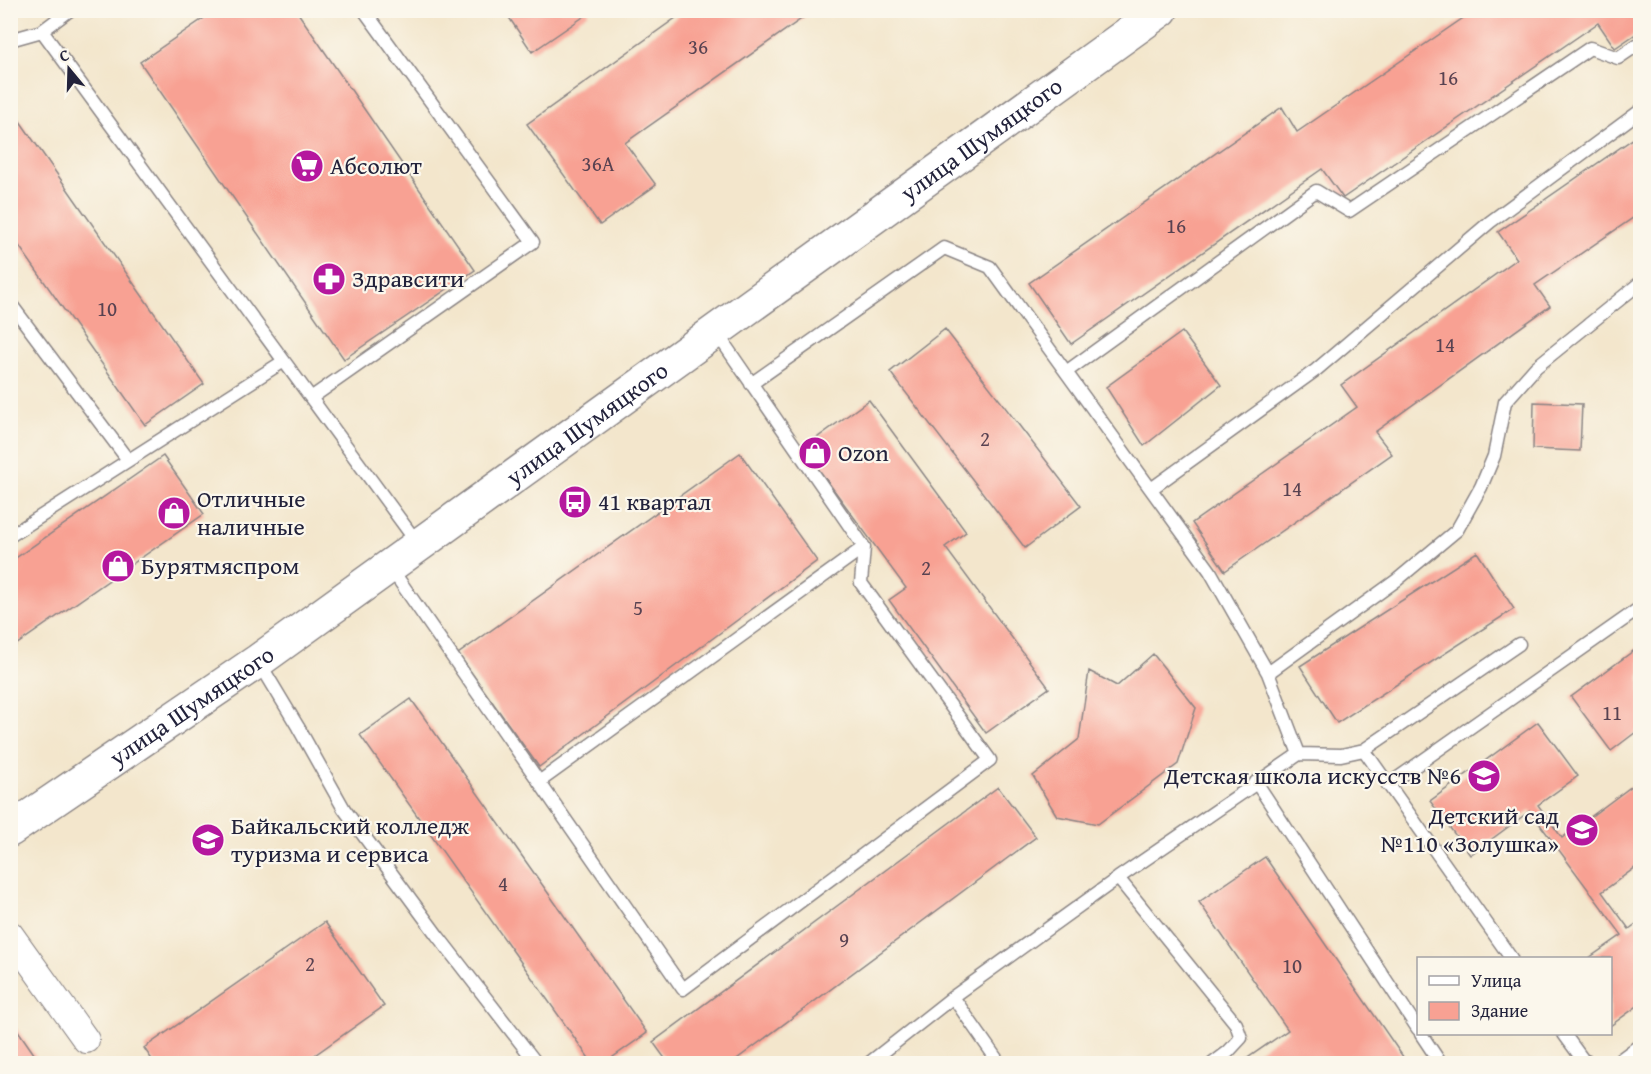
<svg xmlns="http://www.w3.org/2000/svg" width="1651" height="1074" font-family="'Gentium Book Plus',serif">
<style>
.building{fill:#f8a193}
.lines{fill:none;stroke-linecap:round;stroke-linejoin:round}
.service-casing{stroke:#8a8484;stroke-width:15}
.minor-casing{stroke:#8a8484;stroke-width:28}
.secondary-casing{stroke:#8a8484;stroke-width:36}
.service{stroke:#fff;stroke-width:12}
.minor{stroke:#fff;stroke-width:26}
.secondary{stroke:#fff;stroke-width:33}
.labels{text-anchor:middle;stroke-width:4.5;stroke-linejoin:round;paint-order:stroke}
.number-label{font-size:21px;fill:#584251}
.street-label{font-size:24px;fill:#22223b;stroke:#fbf7ec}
.poi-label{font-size:24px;fill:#22223b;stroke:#fbf7ec;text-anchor:start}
</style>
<rect width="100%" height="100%" fill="#fbf7ec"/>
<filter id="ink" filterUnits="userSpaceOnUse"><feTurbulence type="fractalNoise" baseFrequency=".0167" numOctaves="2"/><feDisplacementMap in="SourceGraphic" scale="12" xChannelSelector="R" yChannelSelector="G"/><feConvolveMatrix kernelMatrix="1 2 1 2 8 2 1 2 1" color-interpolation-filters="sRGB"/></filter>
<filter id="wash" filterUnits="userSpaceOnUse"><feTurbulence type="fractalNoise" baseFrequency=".008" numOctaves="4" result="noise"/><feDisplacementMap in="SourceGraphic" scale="24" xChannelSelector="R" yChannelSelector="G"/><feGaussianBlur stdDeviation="1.35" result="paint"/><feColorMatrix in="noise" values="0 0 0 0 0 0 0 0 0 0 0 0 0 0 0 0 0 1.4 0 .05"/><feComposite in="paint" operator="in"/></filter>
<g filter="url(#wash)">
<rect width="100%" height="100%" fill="#f3e6cc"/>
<g id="blocks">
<!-- building -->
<path class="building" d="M216,10h80l179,260 -131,89 -204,-297z
M504,10h84l1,3 -57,39z
M687,10h127l-189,133 31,42 -56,40 -73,-101z
M1475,10h165v21l-25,17 -17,-25 -255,175 -21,-29 -251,175 -42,-61 253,-176 15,25z
M10,107l194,277 -59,41 -135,-192z
M1640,134v79l-105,72 15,21 -175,126 17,22 -167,117 -33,-48 165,-116 -16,-22 176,-126 -19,-27z
M945,329l136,177 -56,42 -135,-176z
M1182,332l39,53 -77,61 -38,-59z
M869,400l97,132 -21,15 104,141 -63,45 -97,-133 17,-12 -103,-140z
M1534,402l48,2 -2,47 -47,-2z
M740,453l77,108 -278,206 -81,-113z
M163,456l41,58 -194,135v-87z
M1477,552l37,57 -177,114 -37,-57z
M1640,646v83l-29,22 -40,-54z
M1153,654l43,54 -18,56 -80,60 -41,-8 -24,-40 46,-37 10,-68 28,15z
M411,699l236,334 -44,31h-10l-233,-329z
M1538,722l40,54 -40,29 24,33 78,-58v84l-38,28 27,37 11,-8v83l-30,22v-68h-21l33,-23 -92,-124 -60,44 -40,-54z
M998,787l38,50 -306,227h-61l-16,-22z
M1265,857l143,207h-169l49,-34 -89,-128z
M325,922l59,84 -82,58h-147l-11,-16z
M10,1019l31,45h-31z"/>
</g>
</g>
<g filter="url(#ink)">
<use href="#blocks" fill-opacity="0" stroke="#8a8484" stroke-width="1.5"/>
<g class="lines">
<defs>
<path id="service" d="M42,31l28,-21
M10,40l32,-9 376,513
M10,303l118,157
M1066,372l250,-181 33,20 241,-163 28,10 22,-15
M751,384l193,-136 46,19 220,304 58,102 31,81
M311,398l222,-156 -169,-232
M1151,489l165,-119 174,-148 150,-111
M10,536l274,-175
M390,567l293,422 307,-229 -129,-177 3,-36 -148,-215
M259,662l39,65 46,82 93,126 100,129
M1268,673l129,-93 60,-50 24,-43 13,-31 11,-54 31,-35 104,-84
M1364,750l147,208
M539,782l325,-235
M1256,782l162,247
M1388,785l252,-177
M1118,878l118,146 5,14 -13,14 -16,12
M953,997l47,67
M1421,1034l20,30
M1564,1034l19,26 10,4
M868,1064l85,-67 165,-119 181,-124 42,1 23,-5 155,-106
M1610,1064l7,-2 23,-17"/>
<path id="minor" d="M10,934l76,106"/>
<g id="secondary">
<path id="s1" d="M10,830l248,-169 903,-651"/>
</g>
</defs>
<!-- service casing -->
<use href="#service" class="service-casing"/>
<!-- minor casing -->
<use href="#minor" class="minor-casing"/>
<!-- secondary casing -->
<use href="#secondary" class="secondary-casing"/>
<!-- service -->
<use href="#service" class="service"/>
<!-- minor -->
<use href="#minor" class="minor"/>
<!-- secondary -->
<use href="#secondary" class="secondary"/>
</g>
</g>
<!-- icons -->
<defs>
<symbol id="supermarket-disc" viewBox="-11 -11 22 22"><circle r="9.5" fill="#b5179e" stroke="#fbf7ec"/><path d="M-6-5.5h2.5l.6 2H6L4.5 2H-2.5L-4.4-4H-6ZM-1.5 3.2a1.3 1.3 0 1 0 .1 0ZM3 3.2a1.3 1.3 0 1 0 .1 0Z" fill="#fff"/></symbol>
<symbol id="pharmacy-disc" viewBox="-11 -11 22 22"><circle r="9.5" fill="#b5179e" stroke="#fbf7ec"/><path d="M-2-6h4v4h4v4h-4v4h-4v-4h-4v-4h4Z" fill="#fff"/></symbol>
<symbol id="shop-disc" viewBox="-11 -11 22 22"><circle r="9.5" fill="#b5179e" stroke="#fbf7ec"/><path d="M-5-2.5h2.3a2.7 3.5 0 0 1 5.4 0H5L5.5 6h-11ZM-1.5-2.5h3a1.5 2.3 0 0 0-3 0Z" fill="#fff"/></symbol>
<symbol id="bus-disc" viewBox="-11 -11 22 22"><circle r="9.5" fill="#b5179e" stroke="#fbf7ec"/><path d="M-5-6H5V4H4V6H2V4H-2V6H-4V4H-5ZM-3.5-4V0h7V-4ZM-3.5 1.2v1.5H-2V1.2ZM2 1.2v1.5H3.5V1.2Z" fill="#fff"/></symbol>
<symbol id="school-disc" viewBox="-11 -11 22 22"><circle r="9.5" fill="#b5179e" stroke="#fbf7ec"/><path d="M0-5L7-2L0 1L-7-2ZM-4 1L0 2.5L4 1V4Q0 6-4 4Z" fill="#fff"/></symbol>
<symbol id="university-disc" viewBox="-11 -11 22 22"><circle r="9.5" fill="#b5179e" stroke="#fbf7ec"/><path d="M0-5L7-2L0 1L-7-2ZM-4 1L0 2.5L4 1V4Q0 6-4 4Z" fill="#fff"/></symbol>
</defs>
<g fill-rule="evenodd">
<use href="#supermarket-disc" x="288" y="147" width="38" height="38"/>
<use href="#pharmacy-disc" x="310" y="260" width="38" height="38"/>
<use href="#shop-disc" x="796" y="434" width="38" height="38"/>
<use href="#bus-disc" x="556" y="483" width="38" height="38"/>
<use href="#shop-disc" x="155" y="494" width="38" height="38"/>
<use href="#shop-disc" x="99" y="547" width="38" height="38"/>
<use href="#school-disc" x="1465" y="757" width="38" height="38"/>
<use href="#school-disc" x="1563" y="811" width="38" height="38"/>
<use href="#university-disc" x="189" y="821" width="38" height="38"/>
</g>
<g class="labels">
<!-- number labels -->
<g class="number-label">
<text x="698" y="54">36</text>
<text x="1448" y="85">16</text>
<text x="598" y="171">36А</text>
<text x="1176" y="233">16</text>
<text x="107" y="316">10</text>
<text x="1445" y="352">14</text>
<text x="985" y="446">2</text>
<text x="1292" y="496">14</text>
<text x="926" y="575">2</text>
<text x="638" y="615">5</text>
<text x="1612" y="720">11</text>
<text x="503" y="891">4</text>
<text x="844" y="947">9</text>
<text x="310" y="971">2</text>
<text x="1292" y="973">10</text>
</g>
<!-- street labels -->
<g class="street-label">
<text dy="8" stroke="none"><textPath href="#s1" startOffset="1192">улица Шумяцкого</textPath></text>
<text dy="8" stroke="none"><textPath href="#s1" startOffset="706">улица Шумяцкого</textPath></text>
<text dy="8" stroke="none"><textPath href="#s1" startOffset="220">улица Шумяцкого</textPath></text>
</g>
<!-- poi labels -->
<g class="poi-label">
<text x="330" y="174">Абсолют</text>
<text x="352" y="287">Здравсити</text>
<text x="838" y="461">Ozon</text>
<text x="197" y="507">Отличные<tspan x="197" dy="28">наличные</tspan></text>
<text x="598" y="510">41 квартал</text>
<text x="141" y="574">Бурятмяспром</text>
<text x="1461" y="784" text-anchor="end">Детская школа искусств №6</text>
<text x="1559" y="824" text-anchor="end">Детский сад<tspan x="1559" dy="28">№110 «Золушка»</tspan></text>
<text x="231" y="834">Байкальский колледж<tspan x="231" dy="28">туризма и сервиса</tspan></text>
</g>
</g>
<!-- margin -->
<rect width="1651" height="1074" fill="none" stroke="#fbf7ec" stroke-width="36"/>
<!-- legend -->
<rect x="1417" y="957" width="195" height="78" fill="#fbf7ec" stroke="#a4a2a5" stroke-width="1.5"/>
<rect x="1429" y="976" width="30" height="9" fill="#ffffff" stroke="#a4a2a5" stroke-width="1.5"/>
<text x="1471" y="987" font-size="18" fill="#22223b">Улица</text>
<rect x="1429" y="1002" width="30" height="18" fill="#f8a193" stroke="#a4a2a5" stroke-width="1.5"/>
<text x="1471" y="1017" font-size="18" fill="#22223b">Здание</text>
<!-- north arrow -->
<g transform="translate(69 69) rotate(341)" stroke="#fbf7ec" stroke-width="4.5" paint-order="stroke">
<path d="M0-4.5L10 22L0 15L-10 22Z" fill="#22223b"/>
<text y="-9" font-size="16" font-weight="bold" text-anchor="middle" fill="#22223b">С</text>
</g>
</svg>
